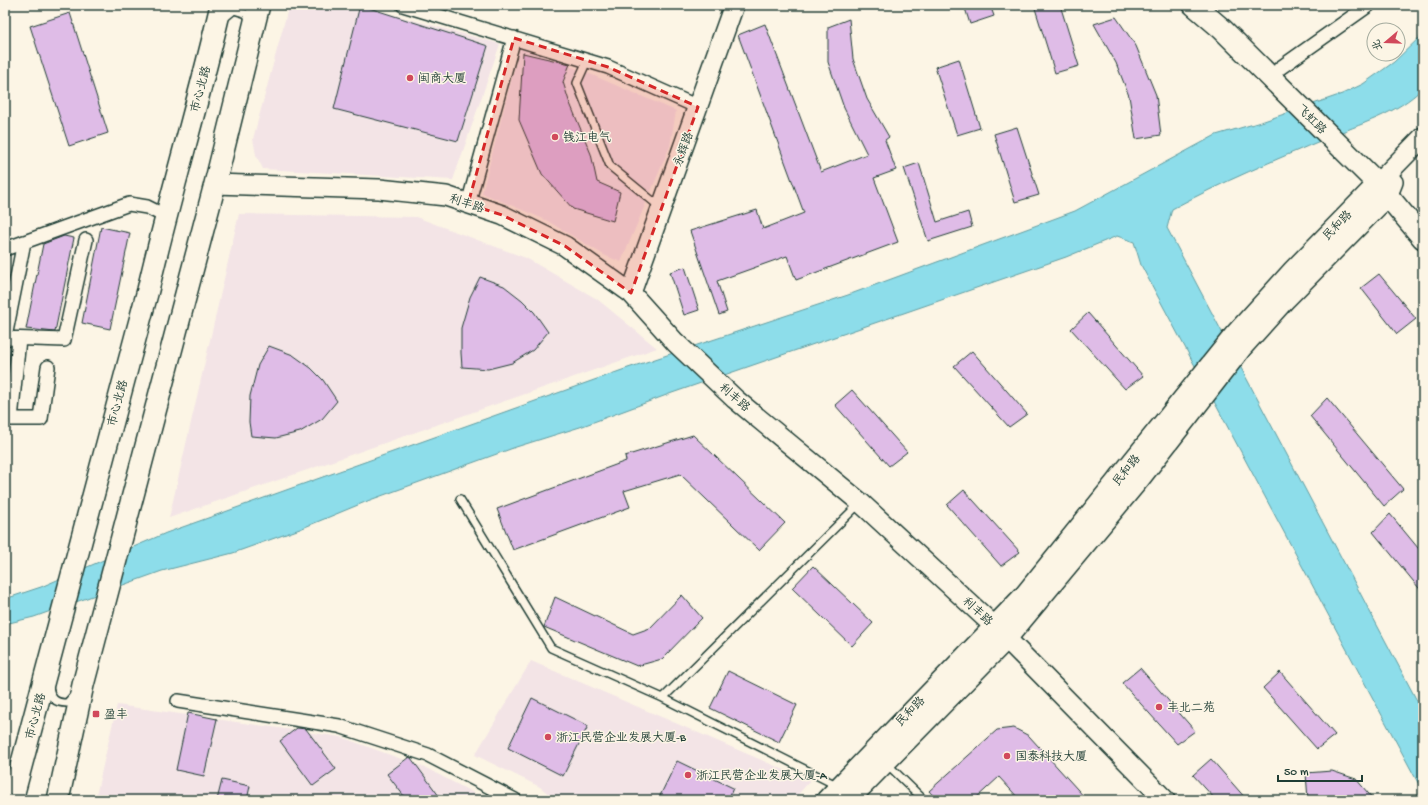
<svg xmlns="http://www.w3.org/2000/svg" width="1428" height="805" font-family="'Gochi Hand','LXGW WenKai TC',sans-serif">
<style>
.built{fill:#f3e4e6}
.water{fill:#8dddea;stroke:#619da1}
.building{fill:#dfbce7;stroke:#1f3d34}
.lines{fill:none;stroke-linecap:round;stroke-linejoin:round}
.lane-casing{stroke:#1f3d34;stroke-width:10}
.street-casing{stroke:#1f3d34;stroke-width:16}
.secondary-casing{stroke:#1f3d34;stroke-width:22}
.primary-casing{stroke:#1f3d34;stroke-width:24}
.lane{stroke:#fcf5e5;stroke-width:7}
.street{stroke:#fcf5e5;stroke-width:13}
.secondary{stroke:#fcf5e5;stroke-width:19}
.primary{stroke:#fcf5e5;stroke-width:21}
.marked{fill:#d62828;fill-opacity:0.2;stroke:#d62828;stroke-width:3;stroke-dasharray:8 5;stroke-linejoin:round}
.poi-dot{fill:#d1495b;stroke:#fcf5e5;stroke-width:1.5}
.labels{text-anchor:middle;stroke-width:3;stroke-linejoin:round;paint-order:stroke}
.poi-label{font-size:12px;fill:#1f3d34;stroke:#fcf5e5;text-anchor:start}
.street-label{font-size:12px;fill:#1f3d34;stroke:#fcf5e5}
</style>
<rect width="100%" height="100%" fill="#fcf5e5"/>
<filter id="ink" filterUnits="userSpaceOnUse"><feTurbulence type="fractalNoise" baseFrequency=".025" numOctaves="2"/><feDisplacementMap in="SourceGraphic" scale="8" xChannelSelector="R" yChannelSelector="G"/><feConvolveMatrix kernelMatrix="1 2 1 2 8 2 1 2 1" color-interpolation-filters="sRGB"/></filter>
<g filter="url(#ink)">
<!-- built -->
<path class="built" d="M289,5h69l142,39 -47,136 -190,-11 -7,-14 -3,-16z
M520,47l65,25 91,39 -6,35 -49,116 -17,-7 -58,-35 -64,-27z
M239,214l177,3 110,41 71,41 60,49 -488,170z
M531,661l279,120 -17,19h-237l-16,-13 -65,-32z
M117,705l224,32 85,31 61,32h-392z"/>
<!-- water -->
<path class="water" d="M1423,34v54c-26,26 -63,36 -96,50 -52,22 -105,44 -155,71l-5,19 256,484v80l-282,-527 -7,-23 -17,-6 -51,21 -394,136 -92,34 -64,20 -146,53 -70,29 -67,24 -71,18 -128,46 -29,7v-25l36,-12 125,-54 459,-164 223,-74 227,-84 141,-76 48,-14 78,-27 21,-10 31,-22z"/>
<!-- building -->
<path class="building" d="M360,5l128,41 -30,95 -124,-32z
M964,5h26l4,11 -24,8z
M1034,5h26l19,61 -24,7z
M70,13l38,120 -39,13 -39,-120z
M1116,17l20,29 20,49 5,40 -25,4 -7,-43 -13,-33 -22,-39z
M849,19l4,40 14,40 22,38 -4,3 11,30 -22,8 24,64 -102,38 -9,-24 -70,25 10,31 -8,3 -29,-84 67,-21 6,19 41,-16 -66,-178 27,-11 56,148 46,-18 -23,-46 -16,-46v-35z
M523,53l47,11 -7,18 6,19 22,53 6,28 23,10 -7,29 -40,-12 -31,-35 -23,-54z
M959,59l21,69 -23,7 -22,-68z
M1017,127l22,68 -24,7 -21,-68z
M919,163l18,59 31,-10 4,15 -44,14 -24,-73z
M101,227l29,6 -20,96 -28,-6z
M64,236l10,2 -19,94 -29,-3 17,-85z
M685,267l14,43 -15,5 -14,-43z
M1379,274l37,45 -19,15 -36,-46z
M480,277l24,9 18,14 12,12 14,20 -15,18 -21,13 -24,6 -26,-2 -1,-14v-25l9,-31z
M1088,313l55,63 -18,13 -54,-60z
M269,346l24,9 18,13 12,12 14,21 -15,18 -22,13 -24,6 -25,-2 -2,-14 1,-26 8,-31z
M972,351l55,63 -18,13 -55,-61z
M852,390l55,62 -18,14 -54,-61z
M1327,398l76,91 -19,17 -74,-90z
M693,435l92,88 -26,27 -79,-76 -56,17 6,16 -117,43 -16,-41 129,-48 -1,-5z
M964,490l56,62 -19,14 -54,-61z
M1390,514l33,40v39l-50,-61z
M813,566l60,57 -21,23 -60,-58z
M682,595l20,23 -40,41 -25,7 -93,-39 11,-30 78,37 17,-6z
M1140,668l55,63 -18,13 -55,-61z
M728,671l69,34 -18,37 -69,-34z
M1280,672l55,63 -18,14 -54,-61z
M532,698l56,28 -25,50 -55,-28z
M188,713l29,6 -13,57 -28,-6z
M297,728l9,1 30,40 -23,17 -33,-45z
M1014,728l15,8 58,64h-67l-21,-23 -25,23h-37l-8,-9 68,-61z
M409,757l2,1 31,42h-35l-20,-26z
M1211,759l36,41h-31l-23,-25z
M677,761l56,27 -5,12h-70z
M1332,771l24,8 18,21h-66l-2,-27z
M222,780l28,6 -3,14h-30z"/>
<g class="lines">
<defs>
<path id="lane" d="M222,20l12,-10 13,4 2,6
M587,61l-10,22 33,83 50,41
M460,499l91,149 112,50 197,-195
M49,687c2,11 5,16 18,16l7,-8
M663,698l175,88
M886,763l38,37"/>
<path id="street" d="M403,5l205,62 90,40
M1280,68l89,-63
M468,204l46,-166
M5,249l124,-45 18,3 18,9
M5,337l19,-95
M5,338l59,2 22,-100
M19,339l-8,80h30l7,-52
M178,701l161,25 89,29 87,45"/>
<path id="secondary" d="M215,184l164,5 67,7 56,19 63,31 66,47 44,49 60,57 126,104 133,123 171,174
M631,293l103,-288
M826,800l199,-206 209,-259 59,-65 130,-133
M849,800l157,-160 134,-161 102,-131 44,-49 101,-102 6,-15"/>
<path id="primary" d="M1194,5l28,24 155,154 46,55
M12,800l136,-510c22,-95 51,-189 73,-285
M58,800l25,-115 132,-501 44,-179"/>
</defs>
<!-- lane casing -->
<use href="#lane" class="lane-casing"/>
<!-- street casing -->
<use href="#street" class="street-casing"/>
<!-- secondary casing -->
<use href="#secondary" class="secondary-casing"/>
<!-- primary casing -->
<use href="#primary" class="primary-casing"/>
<!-- lane -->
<use href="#lane" class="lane"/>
<!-- street -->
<use href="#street" class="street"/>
<!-- secondary -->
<use href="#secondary" class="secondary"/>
<!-- primary -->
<use href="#primary" class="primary"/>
</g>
</g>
<!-- marked area -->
<path class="marked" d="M514,38l94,29 90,40 -67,186 -66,-47 -63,-31 -34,-11z"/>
<!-- markers -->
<g class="poi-dot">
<circle cx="410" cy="78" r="4"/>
<circle cx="555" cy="137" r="4"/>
<circle cx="1159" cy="707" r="4"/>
<rect x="92" y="710" width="8" height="8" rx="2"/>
<circle cx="548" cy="737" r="4"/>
<circle cx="1007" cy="756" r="4"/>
<circle cx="688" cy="775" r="4"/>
</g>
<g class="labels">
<!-- poi labels -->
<g class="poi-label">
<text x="418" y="82">闽商大厦</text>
<text x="563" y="141">钱江电气</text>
<text x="1167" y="711">丰北二苑</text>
<text x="104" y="718">盈丰</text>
<text x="556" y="741">浙江民营企业发展大厦-B</text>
<text x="1015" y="760">国泰科技大厦</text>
<text x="696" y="779">浙江民营企业发展大厦-A</text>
</g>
<!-- street labels -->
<g class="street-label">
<text transform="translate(200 89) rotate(-75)" y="4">市心北路</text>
<text transform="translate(1312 119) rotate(45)" y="4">飞虹路</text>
<text transform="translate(683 149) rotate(-70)" y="4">永辉路</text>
<text transform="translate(467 203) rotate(18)" y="4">利丰路</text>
<text transform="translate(1337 225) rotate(-46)" y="4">民和路</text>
<text transform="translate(735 397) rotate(41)" y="4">利丰路</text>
<text transform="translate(117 403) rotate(-75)" y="4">市心北路</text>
<text transform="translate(1126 470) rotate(-51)" y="4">民和路</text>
<text transform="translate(978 611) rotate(43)" y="4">利丰路</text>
<text transform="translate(910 711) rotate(-46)" y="4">民和路</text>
<text transform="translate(35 716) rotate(-75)" y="4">市心北路</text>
</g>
</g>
<!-- margin -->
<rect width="1428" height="805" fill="none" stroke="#fcf5e5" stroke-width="20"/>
<rect x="10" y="10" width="1408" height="785" fill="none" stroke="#1f3d34" stroke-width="1.5" filter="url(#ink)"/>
<!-- north arrow -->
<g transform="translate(1386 42) rotate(251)"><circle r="19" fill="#fcf5e5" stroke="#a4ab9e"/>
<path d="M0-3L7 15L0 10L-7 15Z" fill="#d1495b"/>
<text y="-6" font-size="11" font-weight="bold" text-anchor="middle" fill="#1f3d34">北</text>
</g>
<!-- scale -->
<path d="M1278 775v6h84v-6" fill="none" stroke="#1f3d34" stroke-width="2"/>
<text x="1284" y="775" font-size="12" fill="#1f3d34" stroke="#fcf5e5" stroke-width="3" paint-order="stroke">50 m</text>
</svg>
